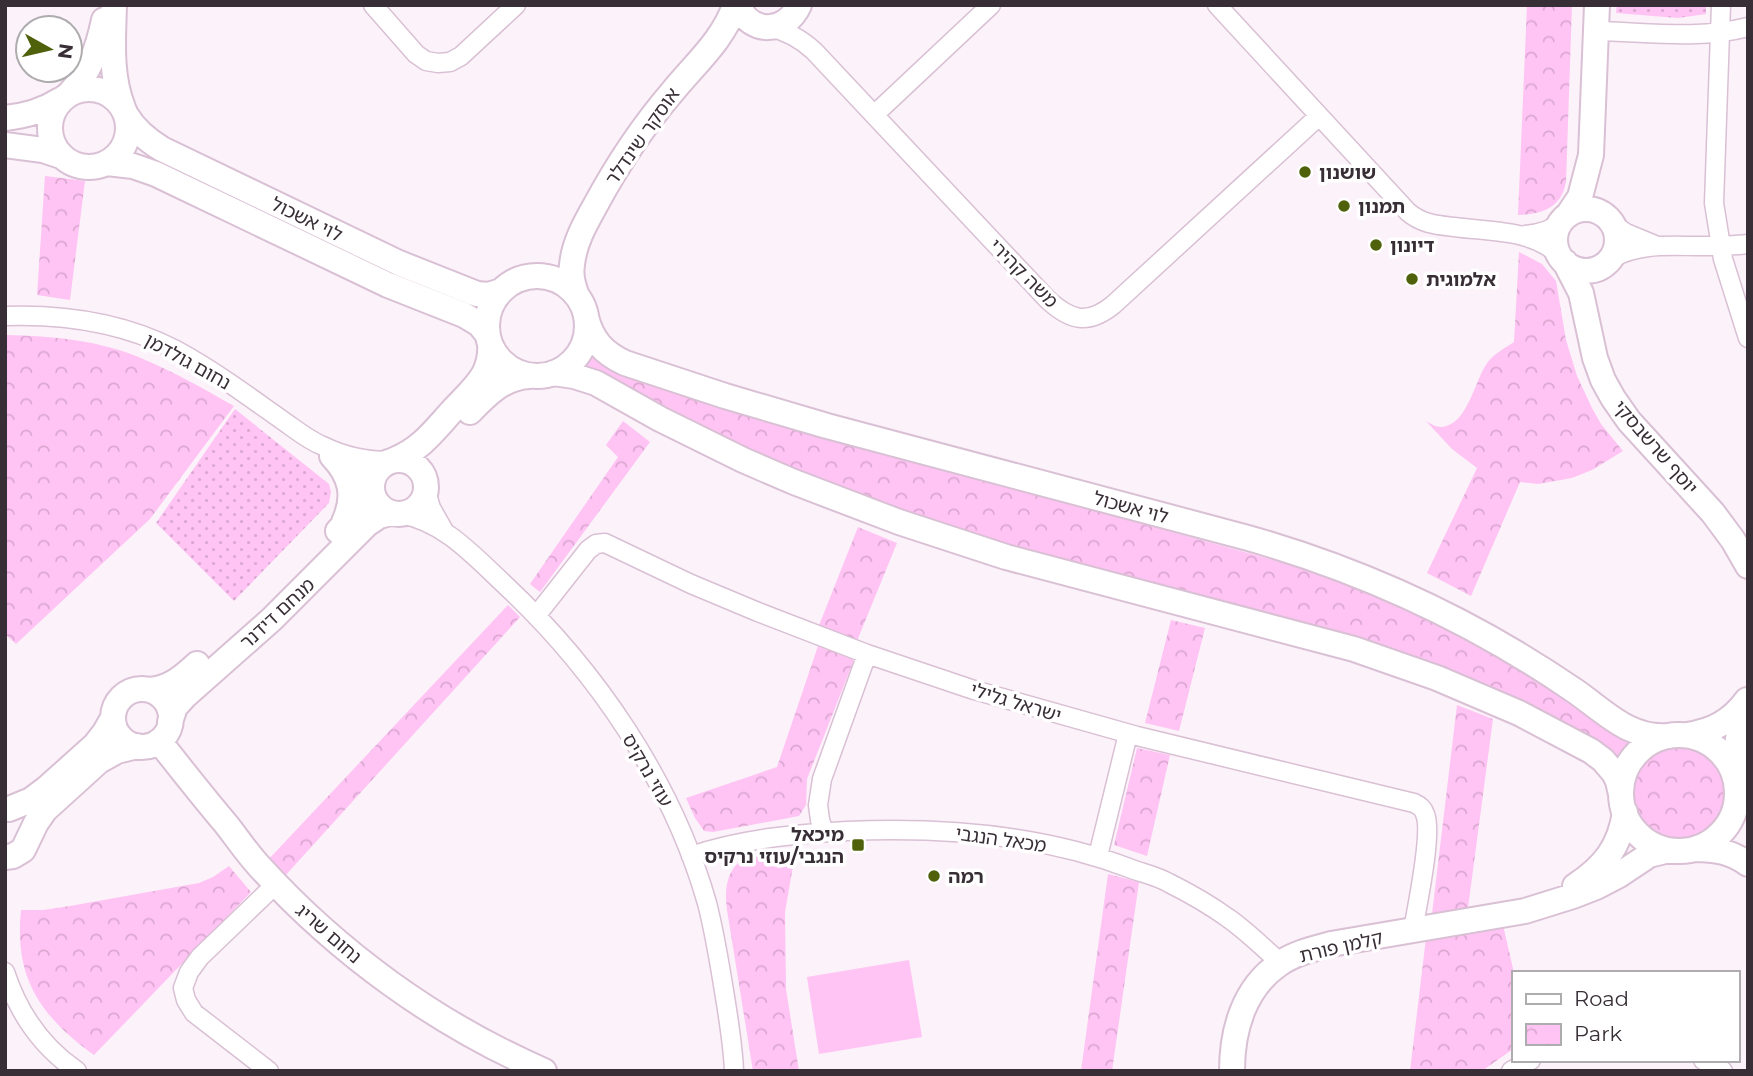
<svg xmlns="http://www.w3.org/2000/svg" width="1753" height="1076" font-family="Montserrat,'Noto Sans Hebrew',sans-serif">
<style>
.grass{fill:url(#grass-dots)}
.park{fill:url(#park-crowns)}
.pitch{fill:#ffc3f4}
.lines{fill:none;stroke-linecap:round;stroke-linejoin:round}
.street-casing{stroke:#d9c0d4;stroke-width:21}
.secondary-casing{stroke:#d9c0d4;stroke-width:28}
.street{stroke:#fff;stroke-width:18}
.secondary{stroke:#fff;stroke-width:24}
.poi-dot{fill:#4f620b;stroke:#fff;stroke-width:2.5}
.labels{text-anchor:middle;stroke-width:7;stroke-linejoin:round;paint-order:stroke}
.street-label{font-size:19px;fill:#382f36;stroke:#fff}
.poi-label{font-size:19px;font-weight:bold;fill:#382f36;stroke:#fff;text-anchor:start}
</style>
<defs>
<pattern id="grass-dots" width="8" height="8" patternUnits="userSpaceOnUse" patternTransform="scale(1.75)"><rect width="8" height="8" fill="#ffc3f4"/><path d="M2 2h.1M6 6h.1" fill="none" stroke="#dba8d2" stroke-width="1.8" stroke-linecap="round"/></pattern>
<pattern id="park-crowns" width="20" height="18" patternUnits="userSpaceOnUse" patternTransform="scale(1.75)"><rect width="20" height="18" fill="#ffc3f4"/><path d="M2 6a3 3 0 1 1 6 0M12 15a3 3 0 1 1 6 0" fill="none" stroke="#dba8d2"/></pattern>
</defs>
<rect width="100%" height="100%" fill="#fcf2fa"/>
<!-- grass -->
<path class="grass" d="M1617,5h89v9l-28,4 -62,-5z
M235,409l94,75 2,8 -2,11 -95,98 -78,-78z"/>
<!-- park -->
<path class="park" d="M1527,5h45l-6,177c-5,26 -23,32 -48,33z
M45,176l40,5 -15,119 -33,-5z
M1519,252l23,12 14,17 10,59 11,36 15,32 9,16 22,27 -31,19 -20,8 -34,6 -18,-2 -49,114 -44,-23 50,-105 -25,-19 -26,-28c5,3 10,6 15,6 27,-1 34,-49 47,-65 7,-9 17,-14 26,-20z
M5,335c47,1 95,5 138,24 31,13 61,30 91,47l-84,113 -134,125 -11,-10z
M594,351l305,106 371,102c63,20 126,42 185,72 61,32 119,72 177,109l-15,25 -44,-32 -551,-183 -72,-21 -157,-57 -209,-105z
M623,421l27,21 -110,150 -10,-8 88,-127 -12,-12z
M858,527l39,16 -40,98 -39,-13z
M508,605l12,12 -236,260 -17,-16z
M1171,620l34,8 -26,103 -34,-8z
M818,646l36,14 -47,119 -1,26 -7,11 -86,16 -9,-1 -9,-13 -9,-20 91,-31z
M1457,705l36,14 -25,189 -36,6z
M1631 793a48 48 0 1 1 96 0a48 48 0 1 1-96 0Z
M1137,748l33,7 -23,101 -33,-11z
M796,849l-11,63 1,77 13,82h-46l-26,-161c-7,-52 24,-61 69,-61z
M229,866l22,26 -157,163c-54,-39 -80,-77 -73,-145h22l27,-4 129,-23 14,-6z
M1108,874l31,8 -27,189h-31z
M1503,925l11,48 -1,76 -31,22h-72l16,-133z"/>
<!-- pitch -->
<path class="pitch" d="M909,960l13,77 -103,17 -12,-77z"/>
<g class="lines">
<defs>
<path id="street" d="M373,5l43,49 10,7 12,2 12,-1 11,-6 55,-51
M1217,5l191,207c14,12 29,13 46,15 37,5 81,2 108,31
M1721,5l-7,198 9,56 25,79
M769,27c18,4 32,12 45,24l234,249c23,21 40,25 65,5l206,-189
M1596,31c51,1 102,9 152,-4
M874,115l117,-110
M1614,225l12,8 29,12
M1525,235c13,-1 26,-4 36,-13
M1612,258c28,-15 56,-12 86,-12 17,0 33,0 50,-2
M5,316c60,-2 117,6 171,34 37,20 72,46 106,70 13,9 26,20 41,26 20,10 44,15 67,15
M337,459l19,11 16,13
M426,491l5,17 13,23
M400,514c44,8 72,40 104,70 92,86 168,197 203,319 8,31 13,63 18,94 4,25 8,49 9,74
M536,616l52,-66 8,-6 9,-1 86,41 67,28 109,42 107,36 163,46 277,67c6,3 9,5 11,11 8,19 -8,92 -12,116
M824,832l-4,-12 -2,-15 4,-26 45,-125
M691,856c50,-17 103,-22 156,-25 95,-4 194,3 282,37 13,5 28,8 40,15 20,10 41,22 59,35 19,13 35,30 53,45
M1098,856l30,-122
M5,972c13,40 37,75 72,99
M1703,1060l20,11
M269,1071l-75,-58 -8,-13 -3,-12 6,-16 11,-15 76,-73
M1511,1071l20,-11"/>
<path id="secondary" d="M114,5c-1,36 -4,70 9,103
M738,5c12,30 48,29 61,0
M50 128a39 39 0 1 1 78 0a39 39 0 1 1-78 0Z
M70,93c20,-21 28,-45 34,-73
M126,115c9,15 21,25 36,34l237,114 78,31 12,1 12,-4
M5,118c20,-2 38,-7 55,-18
M5,145l38,5 18,6
M107,163l26,3 23,8 232,111 76,30 15,9 9,11
M1555 240a31 31 0 1 1 62 0a31 31 0 1 1-62 0Z
M1568,215l12,-18 11,-42 6,-150
M1565,262l16,31 14,65 8,22 10,18 16,23 84,92 20,27 15,26
M487 326a50 50 0 1 1 100 0a50 50 0 1 1-100 0Z
M577,296c-4,-10 -7,-20 -5,-31 2,-22 13,-41 23,-59 22,-41 48,-80 78,-115 22,-27 51,-52 62,-86
M586,317c6,23 17,36 39,46l100,33 102,30 421,112c116,33 228,85 327,153 29,20 55,49 94,45
M553,373l21,3 22,7 64,36 83,41 51,22 105,40 107,35 348,92 83,29 82,35 72,38 12,9 11,13 4,8 3,13
M470,412c17,-18 34,-35 60,-36
M332,456c19,20 24,40 12,66
M372 487a27 27 0 1 1 54 0a27 27 0 1 1-54 0Z
M394,460c26,-10 40,-29 58,-49 11,-12 24,-23 32,-37 5,-10 7,-20 6,-31
M338,531l23,-25 11,-18
M113 718a29 29 0 1 1 58 0a29 29 0 1 1-58 0Z
M150,690c20,-2 33,-13 47,-26
M170,722l5,-15 10,-11 87,-77 95,-95 12,-8 12,-3
M1687,735c26,-4 45,-14 60,-35
M1621 793a58 58 0 1 1 116 0a58 58 0 1 1-116 0Z
M159,741c22,28 44,56 67,83 11,14 21,29 33,42 79,87 177,158 285,205
M1736,778c-3,-26 4,-51 12,-75
M9,809l22,-9 16,-12 48,-43 10,-13 8,-14
M1695,849c20,0 37,3 53,15
M5,857l8,-1 10,-6 13,-27 9,-13 54,-49 18,-10 20,-5
M1575,886c29,-19 45,-39 50,-74
M1232,1071c0,-41 12,-83 47,-107 16,-11 34,-15 52,-20l194,-33 48,-15 23,-9 23,-12 30,-20 16,-4h15"/>
</defs>
<!-- street casing -->
<use href="#street" class="street-casing"/>
<!-- secondary casing -->
<use href="#secondary" class="secondary-casing"/>
<!-- street -->
<use href="#street" class="street"/>
<!-- secondary -->
<use href="#secondary" class="secondary"/>
</g>
<!-- markers -->
<g class="poi-dot">
<circle cx="1305" cy="172" r="7"/>
<circle cx="1344" cy="206" r="7"/>
<circle cx="1376" cy="245" r="7"/>
<circle cx="1412" cy="279" r="7"/>
<rect x="851" y="838" width="14" height="14" rx="3.5"/>
<circle cx="934" cy="876" r="7"/>
</g>
<g class="labels">
<!-- street labels -->
<g class="street-label">
<text transform="translate(642 136) rotate(-55)" y="7">אוסקר שינדלר</text>
<text transform="translate(307 219) rotate(26)" y="7">לוי אשכול</text>
<text transform="translate(1024 273) rotate(45)" y="7">משה קהירי</text>
<text transform="translate(188 361) rotate(29)" y="7">נחום גולדמן</text>
<text transform="translate(1656 447) rotate(49)" y="7">יוסף שרשבסקי</text>
<text transform="translate(1131 507) rotate(15)" y="7">לוי אשכול</text>
<text transform="translate(277 613) rotate(-43)" y="7">מנחם דידנר</text>
<text transform="translate(1016 702) rotate(17)" y="7">ישראל גלילי</text>
<text transform="translate(648 770) rotate(60)" y="7">עוזי נרקיס</text>
<text transform="translate(1001 839) rotate(8)" y="7">מכאל הנגבי</text>
<text transform="translate(329 933) rotate(41)" y="7">נחום שריג</text>
<text transform="translate(1341 946) rotate(-13)" y="7">קלמן פורת</text>
</g>
<!-- poi labels -->
<g class="poi-label">
<text x="1319" y="179">שושנון</text>
<text x="1358" y="213">תמנון</text>
<text x="1390" y="252">דיונון</text>
<text x="1426" y="286">אלמוגית</text>
<text x="844" y="841" text-anchor="end">מיכאל<tspan x="844" dy="22">הנגבי/עוזי נרקיס</tspan></text>
<text x="948" y="883">רמה</text>
</g>
</g>
<!-- border -->
<rect width="1753" height="1076" fill="none" stroke="#382f36" stroke-width="14"/>
<!-- legend -->
<rect x="1512" y="971" width="228" height="91" fill="#ffffff" stroke="#afacaf" stroke-width="2"/>
<rect x="1526" y="994" width="35" height="10" fill="#ffffff" stroke="#afacaf" stroke-width="2"/>
<text x="1574" y="1006" font-size="21" fill="#382f36">Road</text>
<rect x="1526" y="1024" width="35" height="21" fill="url(#park-crowns)" stroke="#afacaf" stroke-width="2"/>
<text x="1574" y="1041" font-size="21" fill="#382f36">Park</text>
<!-- north arrow -->
<g transform="translate(49 49) rotate(98)"><circle r="33" fill="#ffffff" stroke="#afacaf" stroke-width="2"/>
<path d="M0-5L12 26L0 18L-12 26Z" fill="#4f620b"/>
<text y="-10" font-size="19" font-weight="bold" text-anchor="middle" fill="#382f36">N</text>
</g>
</svg>
